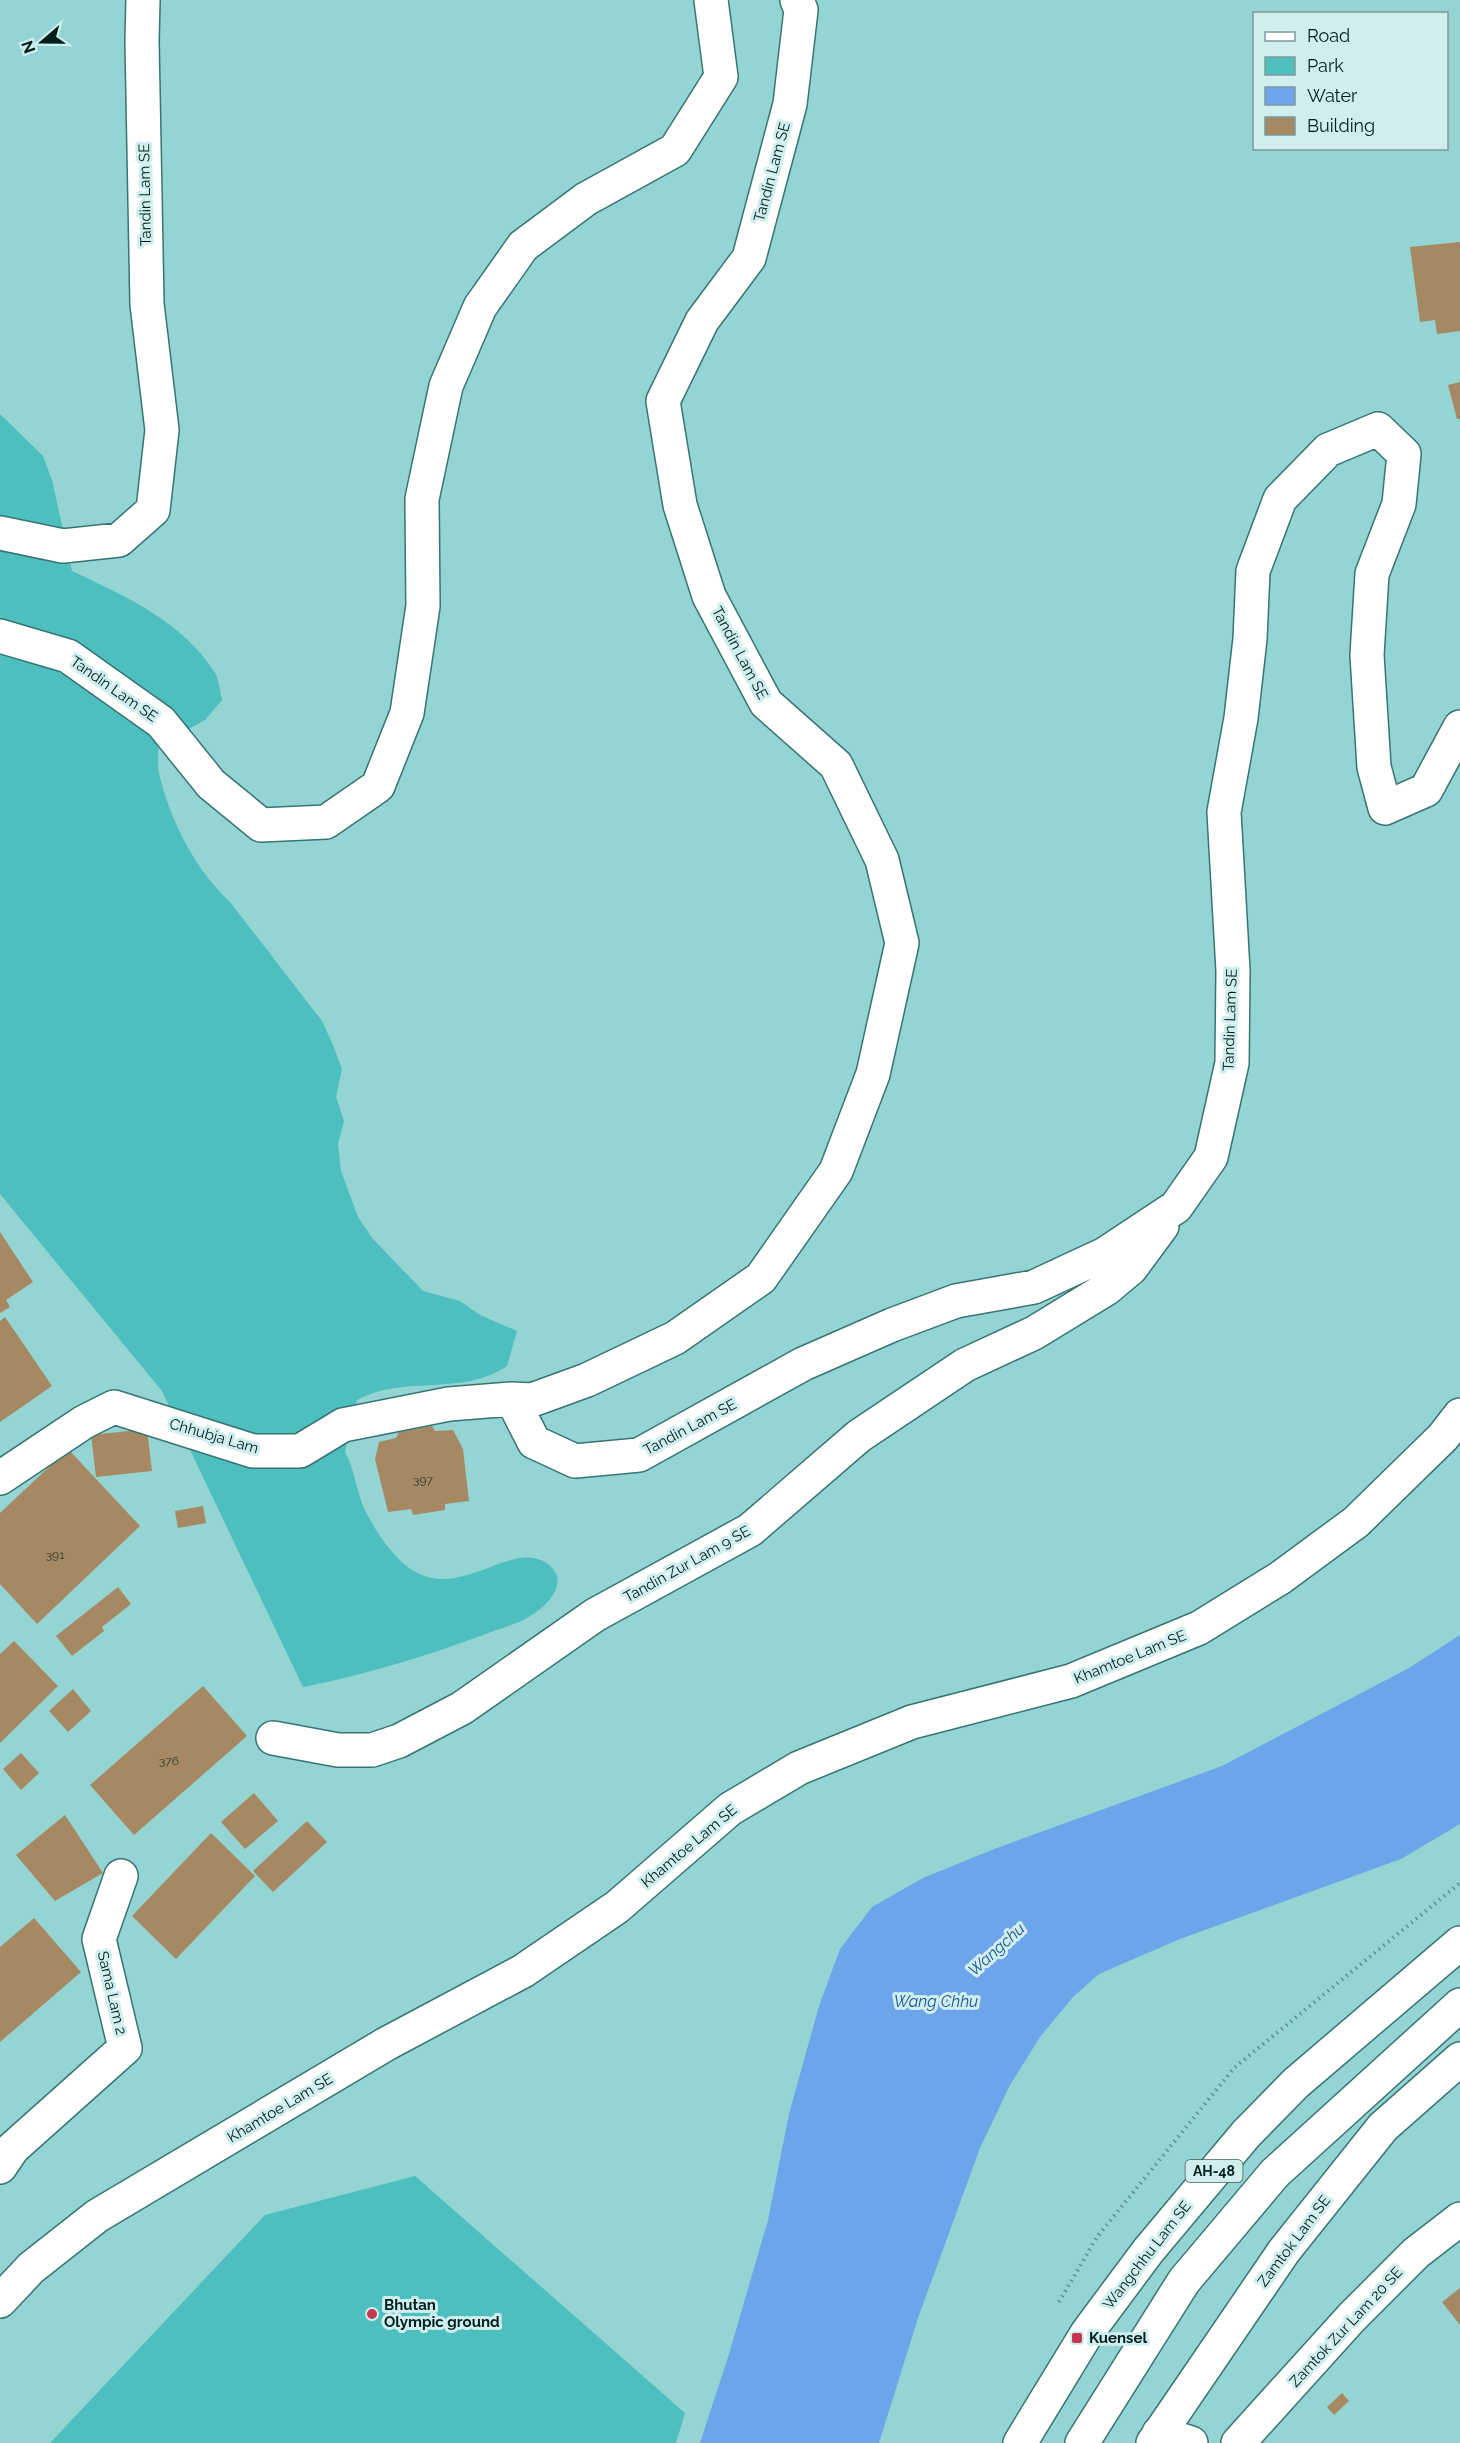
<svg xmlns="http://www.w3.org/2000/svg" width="1460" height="2443" font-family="Raleway,sans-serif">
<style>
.green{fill:#4cbfbe}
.water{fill:#6da5eb}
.building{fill:#a68962}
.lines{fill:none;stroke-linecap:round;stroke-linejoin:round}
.minor-casing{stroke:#367574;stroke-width:36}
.secondary-casing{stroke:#367574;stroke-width:36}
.primary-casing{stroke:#367574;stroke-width:36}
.trunk-casing{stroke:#367574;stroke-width:36}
.path{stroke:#5e908f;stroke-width:4;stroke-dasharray:1.5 4.5;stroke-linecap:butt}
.minor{stroke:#fff;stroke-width:33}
.secondary{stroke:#fff;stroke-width:33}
.primary{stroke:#fff;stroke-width:33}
.trunk{stroke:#fff;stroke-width:33}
.poi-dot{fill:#c73753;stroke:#cfeeed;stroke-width:2}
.labels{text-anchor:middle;stroke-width:6;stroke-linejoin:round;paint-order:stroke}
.number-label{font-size:12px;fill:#2c392f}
.shield{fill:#cfeeed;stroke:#415c5c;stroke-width:1.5}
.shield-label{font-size:14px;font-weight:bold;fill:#041e1e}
.street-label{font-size:15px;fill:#041e1e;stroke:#cfeeed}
.poi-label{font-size:15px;font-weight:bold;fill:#041e1e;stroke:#cfeeed;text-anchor:start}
.water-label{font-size:16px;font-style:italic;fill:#1a5292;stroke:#cfeeed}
</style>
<rect width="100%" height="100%" fill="#94d4d3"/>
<!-- green -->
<path class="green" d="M0,414l43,42 9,24 20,91c51,24 112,51 143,102 4,7 5,19 7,27l-17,20 -20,11 -24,-9c-1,16 -5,36 -2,51 11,48 36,96 71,129l92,119 11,24 9,24 -6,28 8,24 -6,23 3,27 17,46 15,22 50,52 37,10 20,14 37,16 -10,35c-45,31 -101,8 -150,34l-12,52c10,18 11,38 19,56 7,15 19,34 30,46 57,65 114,-21 155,11 21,17 -1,40 -17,50 -13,9 -32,13 -46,19 -60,22 -121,41 -183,53l-141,-296 -162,-197z
M415,2176l270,237 -9,30h-626l215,-228z"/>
<!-- water -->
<path class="water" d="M1460,1635v189l-59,35 -221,80 -81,35 -26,23 -33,40 -30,48 -30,63 -62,170 -39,125h-179l29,-89 39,-134 21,-106 30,-108 21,-57 32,-42 51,-29 71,-29 228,-83 187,-98z"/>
<!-- building -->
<path class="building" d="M1460,242v89l-23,3 -2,-14 -15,2 -10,-75z
M1460,382v37h-3l-9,-34z
M0,1232l33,50 -27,18 4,7 -10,6z
M5,1317l47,69 -52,36v-101z
M432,1426l3,5 18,-1 10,19 6,52 -24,3v6l-32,5 -2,-6 -23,3 -13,-53 4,-17 17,-4 3,-6z
M147,1429l5,42 -56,6 -5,-42z
M68,1449l72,77 -103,98 -37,-40v-71z
M203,1506l3,17 -28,5 -3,-17z
M118,1587l13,17 -29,23 2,4 -32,25 -16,-20z
M14,1641l44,45 -58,57v-89z
M203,1686l44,50 -113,99 -44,-50z
M73,1689l18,22 -23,21 -19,-21z
M21,1753l18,20 -18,17 -18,-21z
M254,1793l24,28 -33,28 -24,-27z
M65,1815l38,58 -48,28 -39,-46z
M307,1821l20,21 -54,50 -20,-21z
M211,1833l44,43 -79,83 -44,-43z
M34,1918l47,54 -81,70v-95z
M1460,2288v37l-18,-23z
M1342,2393l7,8 -15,14 -7,-8z"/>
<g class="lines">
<defs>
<path id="minor" d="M797,0l4,10 -11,94 -41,154 -47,63 -39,80 17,104 29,91 57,107 70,62 46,95 20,83 -29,131 -37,97 -75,107 -86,60 -88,42 -55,20 -20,-1 22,43 41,19 64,-6 164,-91 89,-39 64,-24 78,-14 71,-33 71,-47 35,-50 21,-94 1,-92 -9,-159 17,-94 9,-79 3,-68 27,-72 48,-49 50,-21 26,25 -5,50 -27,70 -5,81 7,112 11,41 41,-18 34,-63
M0,533l63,13 56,-6 34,-30 9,-80 -15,-126 -5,-263 1,-41
M0,636l68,20 93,66 50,62 50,41 65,-3 52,-36 29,-73 16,-107 -1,-107 24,-113 34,-79 43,-61 63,-47 89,-49 46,-73 -10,-77
M0,1478l84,-56 30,-15 139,44h47l43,-26 106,-21 63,-5
M273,1738l65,12h34l27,-9 63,-33 133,-93 155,-85 109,-94 106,-71 69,-32 72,-44 25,-21 31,-42
M0,2167l13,-19 112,-100 -26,-109 22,-63
M1159,2433l32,10
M1238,2443l114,-126 64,-64 44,-34"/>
<path id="secondary" d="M1153,2443l131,-192 99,-124 77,-68"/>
<path id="primary" d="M0,2301l31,-33 66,-52 289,-172 137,-73 94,-64 113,-98 69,-41 113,-46 159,-41 128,-53 81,-50 76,-56 87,-85 17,-22"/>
<path id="trunk" d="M1020,2443l67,-110 61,-82 98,-117 50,-51 164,-140
M1082,2443l102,-162 91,-108 185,-168"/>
</defs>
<!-- minor casing -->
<use href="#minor" class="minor-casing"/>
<!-- secondary casing -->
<use href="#secondary" class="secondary-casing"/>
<!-- primary casing -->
<use href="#primary" class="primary-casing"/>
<!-- trunk casing -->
<use href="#trunk" class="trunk-casing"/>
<!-- path -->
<path class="path" d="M1059,2302l38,-65 137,-169 226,-185"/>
<!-- minor -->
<use href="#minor" class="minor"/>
<!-- secondary -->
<use href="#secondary" class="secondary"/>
<!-- primary -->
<use href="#primary" class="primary"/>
<!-- trunk -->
<use href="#trunk" class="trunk"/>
</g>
<!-- markers -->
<g class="poi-dot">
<circle cx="372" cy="2314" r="6"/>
<rect x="1071" y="2332" width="12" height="12" rx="3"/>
</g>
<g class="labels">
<!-- number labels -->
<g class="number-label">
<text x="423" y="1484">397</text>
<text x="55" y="1559">391</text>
<text x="169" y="1765">376</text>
</g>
<!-- shield labels -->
<rect class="shield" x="1185.5" y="2160" width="57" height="22" rx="4.5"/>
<g class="shield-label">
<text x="1214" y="2176">AH-48</text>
</g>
<!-- street labels -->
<g class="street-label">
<text transform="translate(772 172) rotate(-75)" y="5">Tandin Lam SE</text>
<text transform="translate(145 195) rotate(-91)" y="5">Tandin Lam SE</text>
<text transform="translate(740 653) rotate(62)" y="5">Tandin Lam SE</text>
<text transform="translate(114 689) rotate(35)" y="5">Tandin Lam SE</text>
<text transform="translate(1230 1020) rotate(-88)" y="5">Tandin Lam SE</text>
<text transform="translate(690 1427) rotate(-28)" y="5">Tandin Lam SE</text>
<text transform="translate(214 1436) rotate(16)" y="5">Chhubja Lam</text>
<text transform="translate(687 1564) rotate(-29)" y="5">Tandin Zur Lam 9 SE</text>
<text transform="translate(1130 1657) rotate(-22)" y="5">Khamtoe Lam SE</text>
<text transform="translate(689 1846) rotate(-40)" y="5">Khamtoe Lam SE</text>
<text transform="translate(112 1993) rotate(77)" y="5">Sama Lam 2</text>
<text transform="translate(280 2108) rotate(-31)" y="5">Khamtoe Lam SE</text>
<text transform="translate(1294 2241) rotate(-53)" y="5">Zamtok Lam SE</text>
<text transform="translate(1147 2255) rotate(-52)" y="5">Wangchhu Lam SE</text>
<text transform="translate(1346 2327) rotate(-47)" y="5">Zamtok Zur Lam 20 SE</text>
</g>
<!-- poi labels -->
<g class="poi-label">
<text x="384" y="2310">Bhutan<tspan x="384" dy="17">Olympic ground</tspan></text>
<text x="1089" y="2343">Kuensel</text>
</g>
<!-- water labels -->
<g class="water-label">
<text transform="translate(996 1949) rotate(-42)" y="6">Wangchu</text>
<text x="936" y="2007">Wang Chhu</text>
</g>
</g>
<!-- legend -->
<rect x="1253" y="12" width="195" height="138" fill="#cfeeed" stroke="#7e9b9a" stroke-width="1.5"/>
<rect x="1265" y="32" width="30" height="9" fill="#ffffff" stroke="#7e9b9a" stroke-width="1.5"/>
<text x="1307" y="42" font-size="18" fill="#041e1e">Road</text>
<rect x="1265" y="57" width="30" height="18" fill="#4cbfbe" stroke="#7e9b9a" stroke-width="1.5"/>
<text x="1307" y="72" font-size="18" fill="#041e1e">Park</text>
<rect x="1265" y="87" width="30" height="18" fill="#6da5eb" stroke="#7e9b9a" stroke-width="1.5"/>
<text x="1307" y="102" font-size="18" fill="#041e1e">Water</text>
<rect x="1265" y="117" width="30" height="18" fill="#a68962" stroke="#7e9b9a" stroke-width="1.5"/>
<text x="1307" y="132" font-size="18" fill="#041e1e">Building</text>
<!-- north arrow -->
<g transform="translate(42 42) rotate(250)" stroke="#cfeeed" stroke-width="4.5" paint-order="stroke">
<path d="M0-4.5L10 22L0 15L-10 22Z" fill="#041e1e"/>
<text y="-9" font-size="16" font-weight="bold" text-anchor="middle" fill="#041e1e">N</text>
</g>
</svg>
